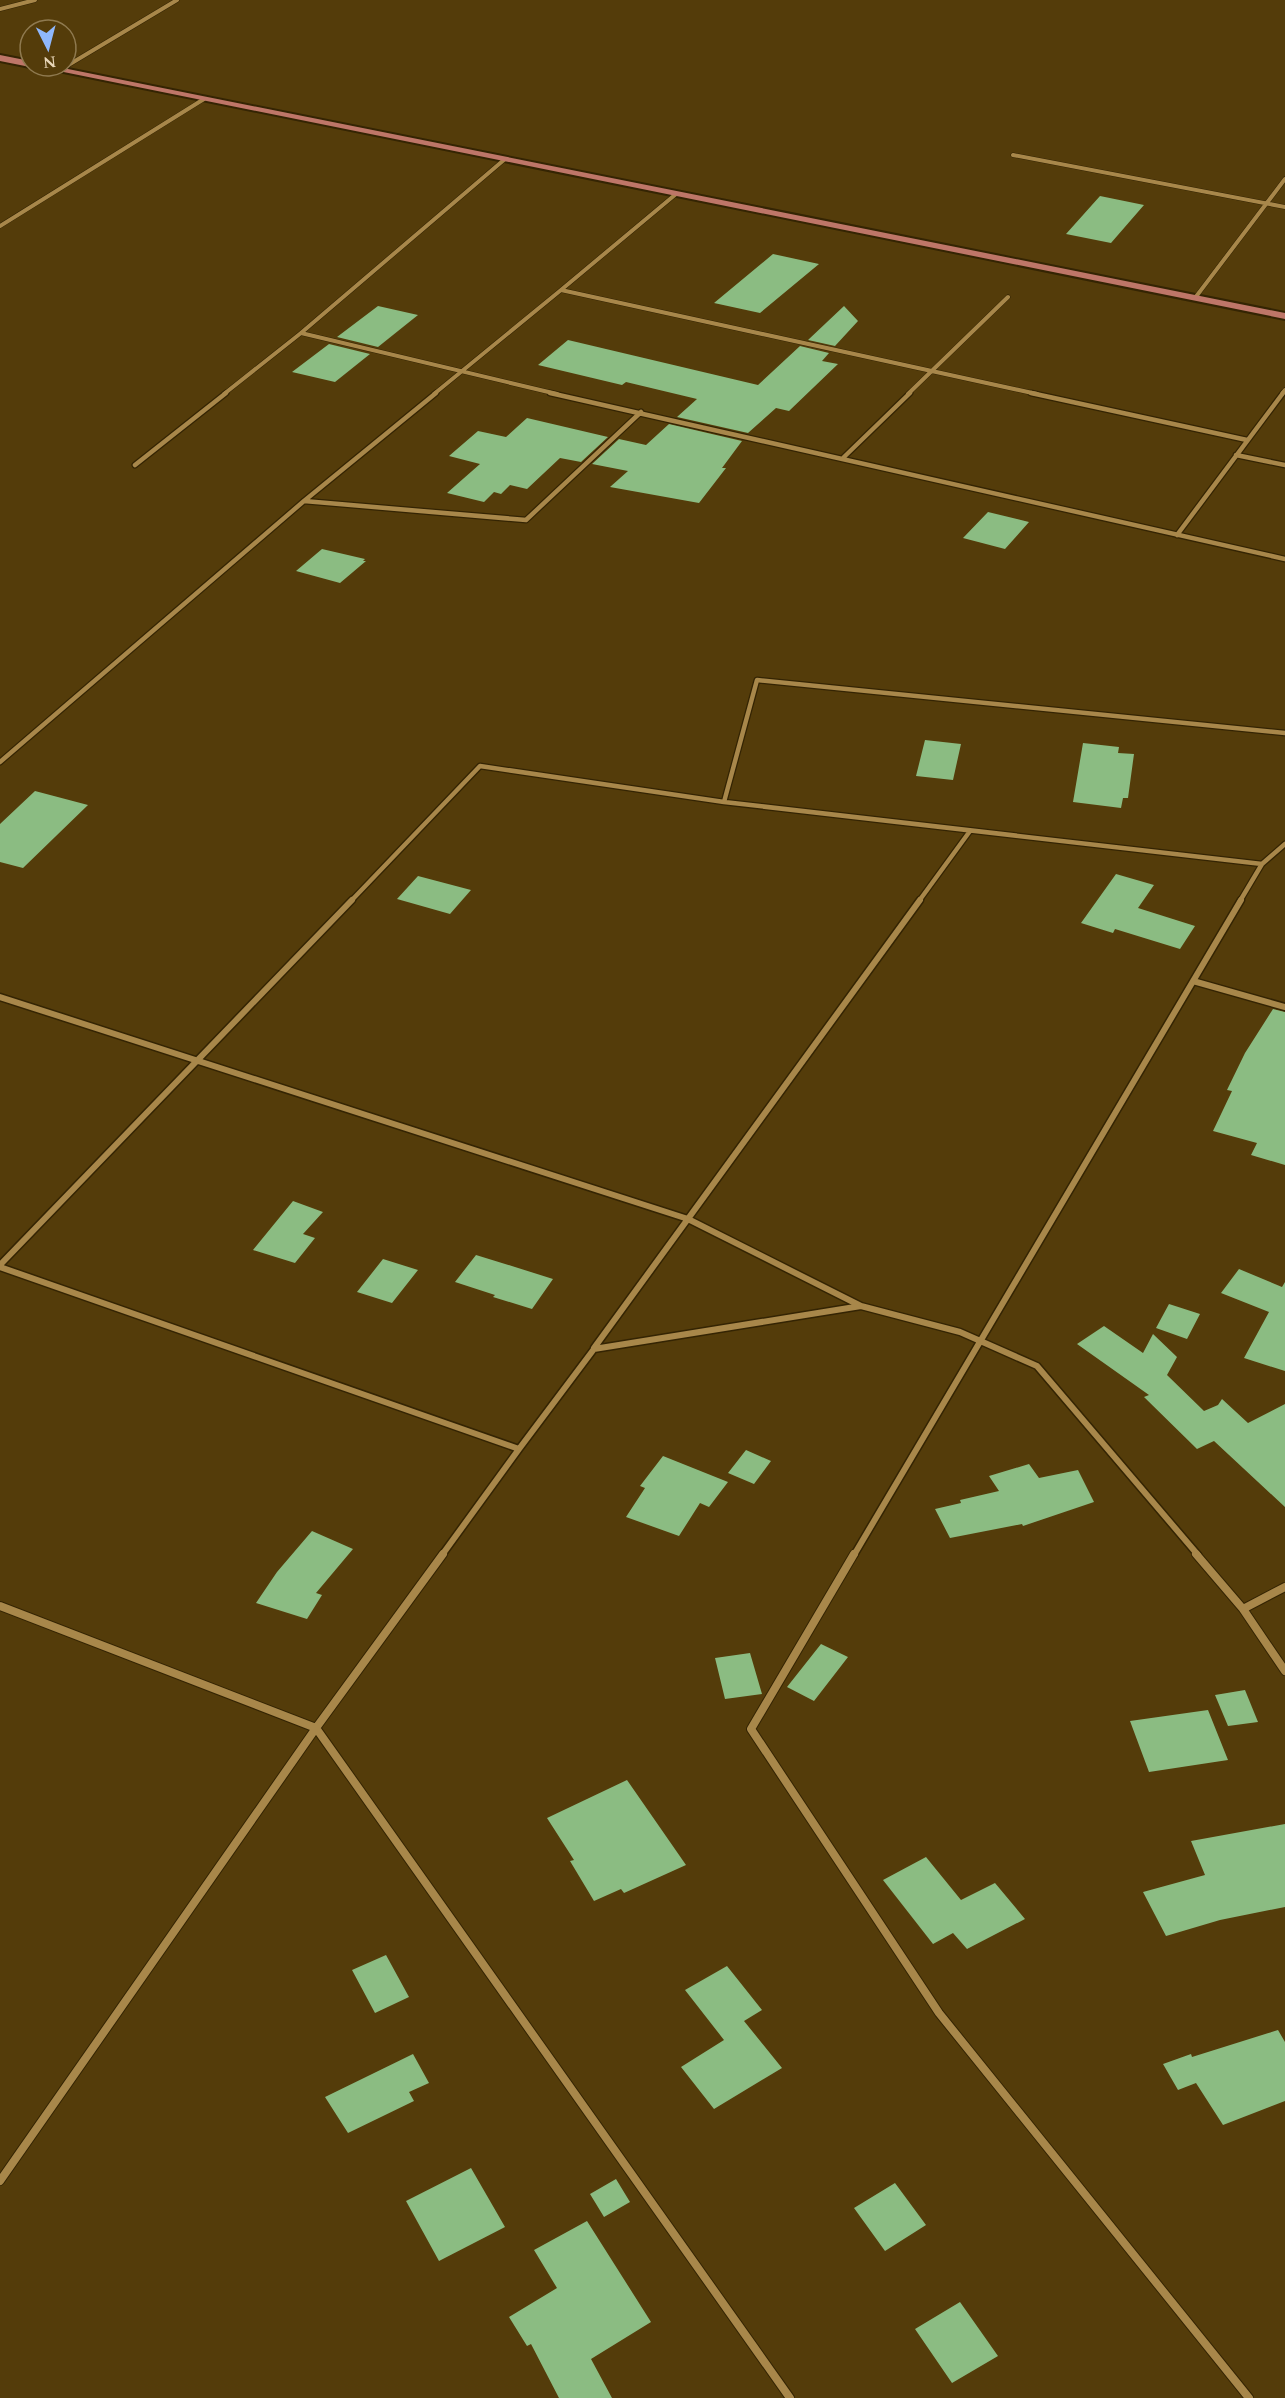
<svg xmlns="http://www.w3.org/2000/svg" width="1285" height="2398" font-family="Spectral,serif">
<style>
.building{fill:#8bbc82}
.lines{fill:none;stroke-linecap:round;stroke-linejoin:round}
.minor-far3-casing{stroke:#342403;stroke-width:5}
.minor-far2-casing{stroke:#342403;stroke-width:7}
.minor-far1-casing{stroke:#342403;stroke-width:9}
.minor-casing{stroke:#342403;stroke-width:10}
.trunk-casing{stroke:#342403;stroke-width:4}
.minor-far3{stroke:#a8874a;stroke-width:4}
.minor-far2{stroke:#a8874a;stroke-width:4.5}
.minor-far1{stroke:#a8874a;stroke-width:6}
.minor{stroke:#a8874a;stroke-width:8}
.trunk{fill:#be7668;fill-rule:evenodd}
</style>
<rect width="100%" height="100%" fill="#543c0a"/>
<!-- building -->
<path class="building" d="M1100,196l44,9 -33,38 -45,-9z
M773,254l46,10 -59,49 -46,-10z
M378,306l40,9 -40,32 -41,-10z
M844,306l14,15 -23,25 -27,-6z
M568,340l190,45 42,-39 29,7 -7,8 16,3 -49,47 -13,-3 -28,25 -71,-16 20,-18 -71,-17 -4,3 -84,-20z
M329,344l41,10 -35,28 -43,-10z
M527,418l81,19 -27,25 -21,-4 -33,31 -17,-4 -9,9 -7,-2 -10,10 -37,-9 33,-29 -31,-8 29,-25 28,6z
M669,424l73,17 -20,27h4l-27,35 -89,-16 18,-16 -36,-7 27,-25 27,6z
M988,512l41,10 -24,27 -42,-11z
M322,549l43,10 -2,2h3l-26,22 -44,-12z
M925,740l36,4 -8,36 -37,-4z
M1083,743l36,4 -1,6 16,1 -6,44h-5l-2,10 -48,-6z
M35,791l53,14 -65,63 -23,-6v-38z
M1116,874l38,11 -16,23 57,18 -15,23 -65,-20 -2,4 -32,-10z
M418,876l53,14 -21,24 -53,-15z
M1273,1009l12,3v153l-34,-10 6,-12 -44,-12 19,-40 -5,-1 18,-37z
M293,1201l30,11 -20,22 12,4 -20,25 -42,-13z
M476,1255l39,12 38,12 -21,30 -39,-12 2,-2 -40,-13z
M383,1259l35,11 -26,33 -35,-11z
M1239,1269l43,18 3,-5v89l-41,-13 25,-46 -48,-19z
M1169,1304l31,10 -13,25 -31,-11z
M1104,1326l39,27 10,-19 24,23 -10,18 37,36 14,-6 4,-6 26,24 37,-19v103l-71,-66 -17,8 -53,-52 5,-2 -72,-51z
M746,1450l25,11 -17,23 -26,-11z
M663,1456l65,26 -19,25 -9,-4 -21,33 -53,-19 19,-29 -5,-2z
M1029,1464l10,14 39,-8 16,32 -71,24 -1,-2 -72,14 -15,-29 26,-6 -1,-3 39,-9 -10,-15z
M312,1531l41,18 -37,44 6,2 -15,24 -51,-16 21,-31z
M821,1644l27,13 -34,44 -27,-14z
M750,1653l12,41 -37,5 -10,-41z
M1245,1690l13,32 -30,4 -13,-31z
M1208,1710l20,50 -79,12 -19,-51z
M627,1780l59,85 -62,28 -3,-4 -27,12 -24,-40 4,-1 -27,-42z
M1285,1824v83l-65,13 -54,16 -23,-44 62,-17 -14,-34z
M926,1857l35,43 34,-17 30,36 -58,30 -14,-16 -20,11 -50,-64z
M386,1955l23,42 -34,16 -23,-43z
M727,1966l35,44 -18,11 38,47 -68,41 -33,-42 43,-27 -39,-50z
M1278,2030l7,12v59l-62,24 -27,-42 -18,7 -15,-26 28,-10 1,3z
M413,2054l16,29 -20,9 5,9 -66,32 -23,-36z
M471,2168l34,59 -66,34 -33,-60z
M616,2179l14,23 -26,15 -14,-23z
M895,2183l31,42 -41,26 -31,-43z
M587,2221l64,101 -60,37 21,39h-53l-28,-54 -4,2 -18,-29 48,-29 -23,-38z
M960,2302l38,54 -46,27 -37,-54z"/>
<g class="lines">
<defs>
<path id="minor-far3" d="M0,9l35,-9
M60,70l117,-70
M1013,155l272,52
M676,194l-115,96 476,104
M0,226l204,-127
M1195,298l90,-119
M301,333l256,61
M224,394l77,-61 204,-174
M434,394l127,-104
M908,394l100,-97
M1282,394l3,-4"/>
<path id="minor-far2" d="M550,393l735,166
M1031,393l216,47
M1236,455l49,10
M844,457l66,-64
M135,465l91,-72
M304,501l222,19 115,-108
M1177,535l106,-142
M0,762l304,-261 132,-108
M724,802l33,-122 528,53
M351,901l129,-135 244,36 538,62
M919,901l51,-70
M1240,901l22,-37 23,-20"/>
<path id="minor-far1" d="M1193,981l92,26
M0,997l688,222 173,87
M0,1265l352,-365
M0,1267l519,182 75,-100 267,-43 99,26 77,34 161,189
M594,1348l326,-448
M442,1555l77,-106
M854,1555l387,-655"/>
<path id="minor" d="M854,1554l-103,175 188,284 310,385
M1196,1554l47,55 42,62
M0,1606l316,122 474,670
M1243,1609l42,-22
M0,2181l316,-453 127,-174"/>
<path id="trunk" d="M0,55l30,6v5h3l-3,1 -30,-6z
M34,66h19l1232,247v6z"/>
</defs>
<!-- minor-far3 casing -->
<use href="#minor-far3" class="minor-far3-casing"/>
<!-- minor-far2 casing -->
<use href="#minor-far2" class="minor-far2-casing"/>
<!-- minor-far1 casing -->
<use href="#minor-far1" class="minor-far1-casing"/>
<!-- minor casing -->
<use href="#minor" class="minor-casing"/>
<!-- trunk casing -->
<use href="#trunk" class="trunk-casing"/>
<!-- minor-far3 -->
<use href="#minor-far3" class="minor-far3"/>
<!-- minor-far2 -->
<use href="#minor-far2" class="minor-far2"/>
<!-- minor-far1 -->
<use href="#minor-far1" class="minor-far1"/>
<!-- minor -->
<use href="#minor" class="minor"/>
<!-- trunk -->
<use href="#trunk" class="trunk"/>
</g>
<!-- north arrow -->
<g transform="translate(48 48) rotate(174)"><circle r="28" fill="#543c0a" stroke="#8f7a50" stroke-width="1.5"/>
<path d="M0-4.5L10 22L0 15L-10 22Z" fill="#8fb8fd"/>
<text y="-9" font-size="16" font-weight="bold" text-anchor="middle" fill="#e8d6b8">N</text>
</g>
</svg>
